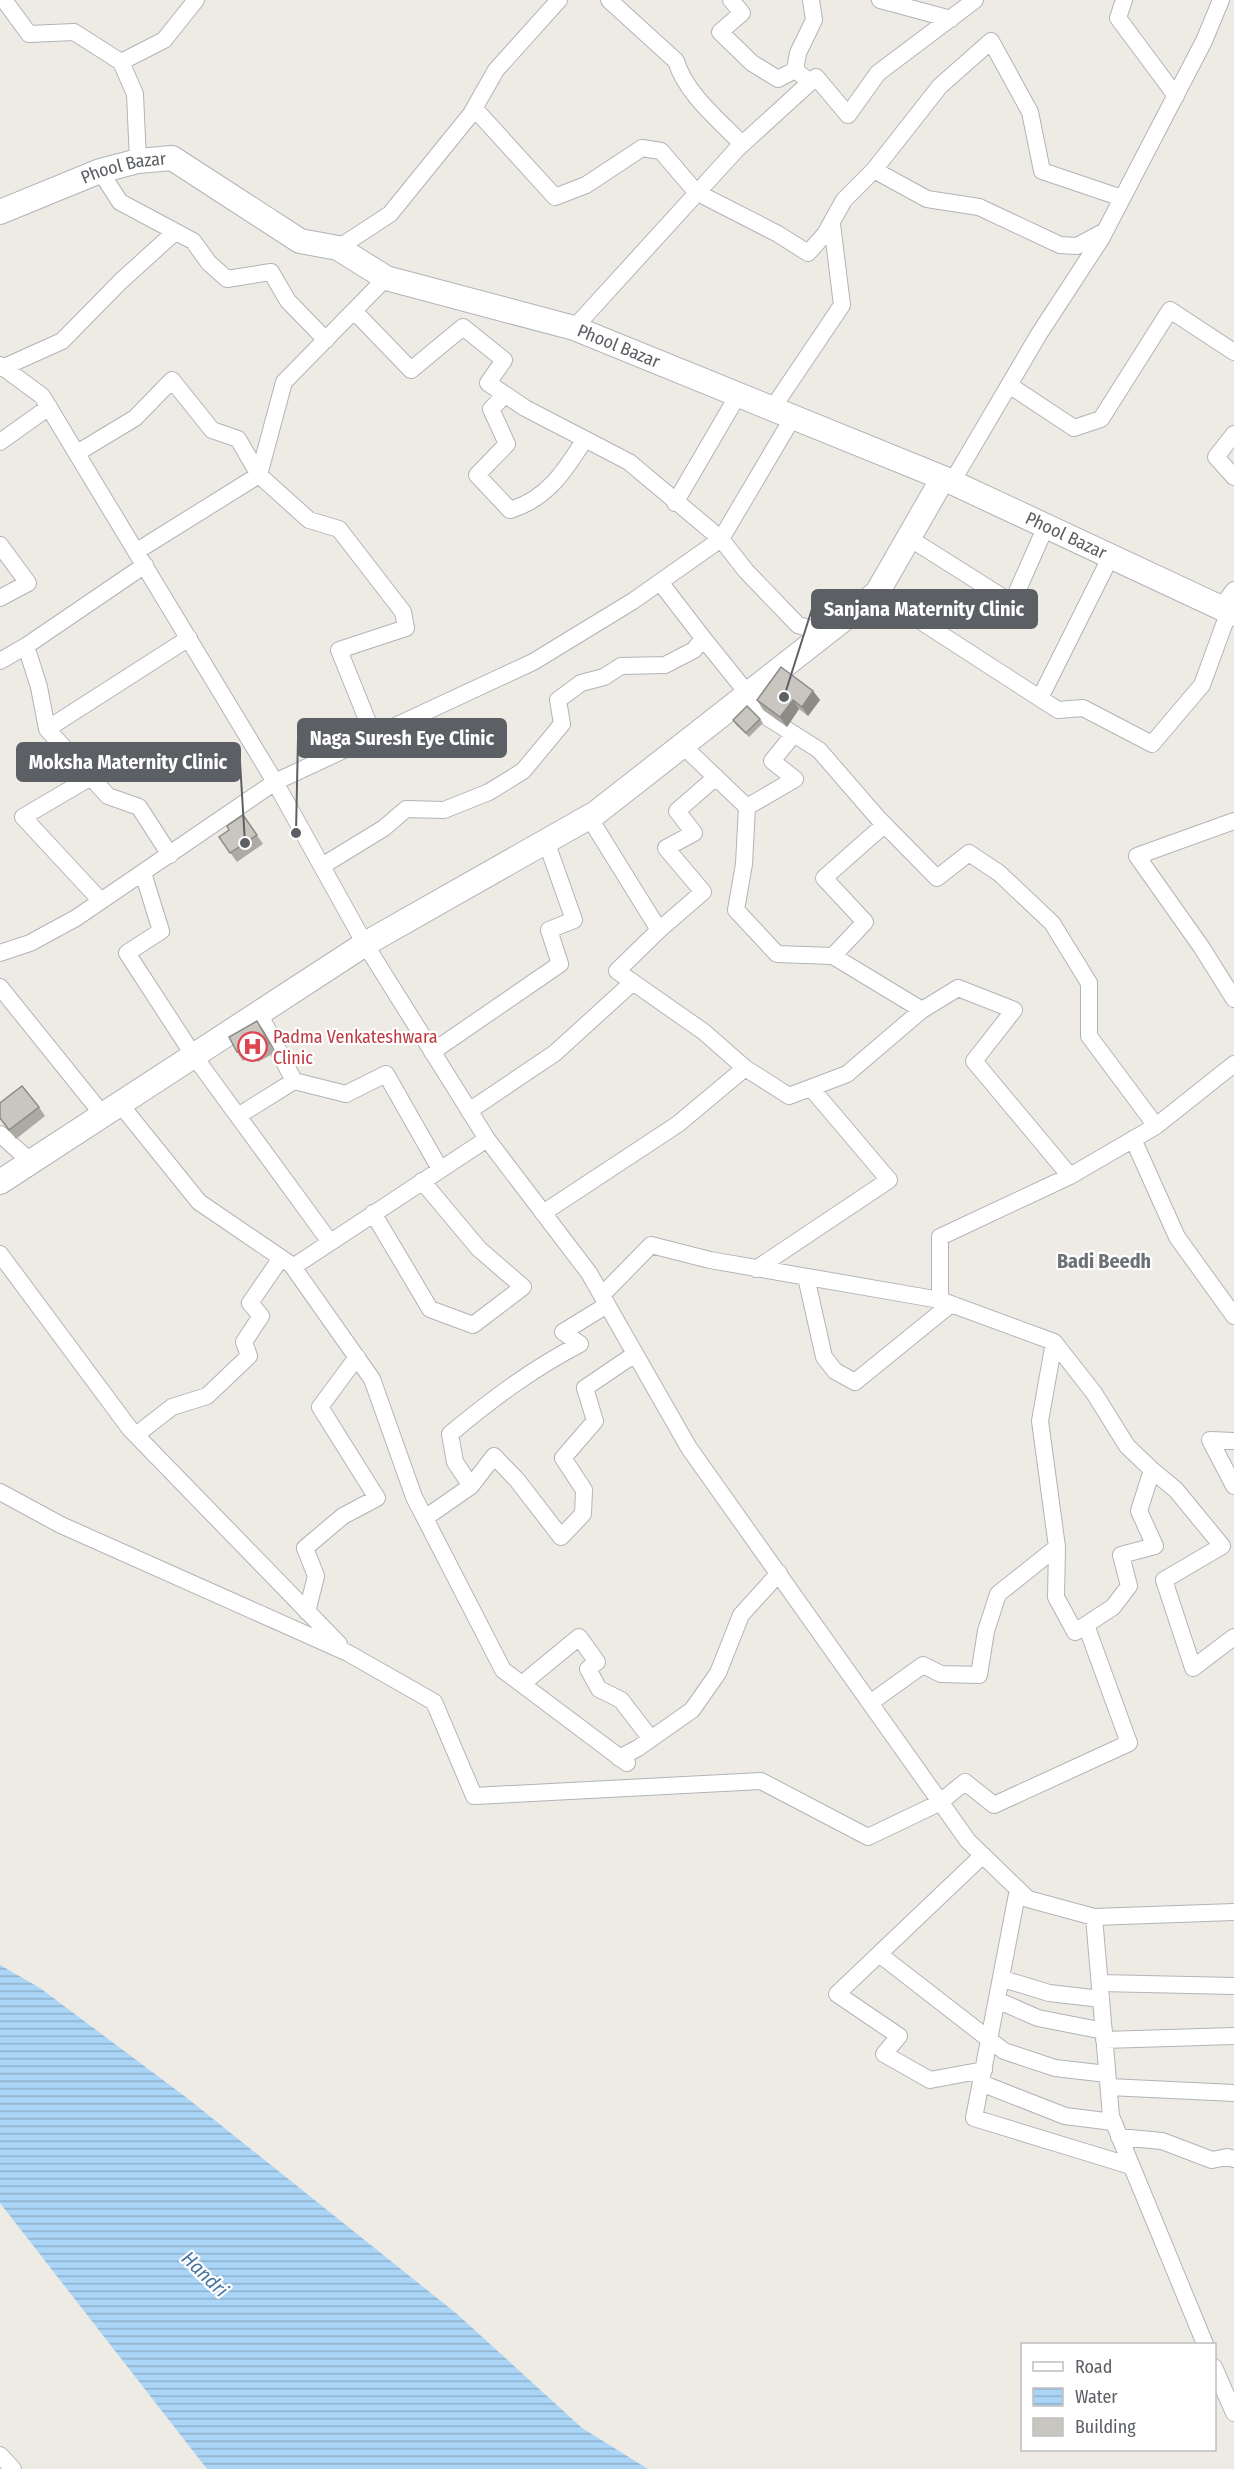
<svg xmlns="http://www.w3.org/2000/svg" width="1234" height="2469" font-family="'Fira Sans Condensed',sans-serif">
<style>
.water{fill:url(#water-rules)}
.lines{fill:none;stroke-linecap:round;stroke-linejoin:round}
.street-casing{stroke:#b1b4b8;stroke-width:18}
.secondary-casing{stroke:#b0b3b8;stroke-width:26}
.street{stroke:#fff;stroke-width:16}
.secondary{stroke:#fff;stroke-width:24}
.wall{fill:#adaaa5}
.shaded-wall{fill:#8d8b86}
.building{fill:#c9c6c0;stroke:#8d8b86;stroke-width:1.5}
.labels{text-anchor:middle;stroke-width:4.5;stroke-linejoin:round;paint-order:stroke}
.street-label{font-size:18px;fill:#5c5f63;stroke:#fff}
.health-label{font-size:18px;fill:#be3a42;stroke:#fff;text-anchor:start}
.neighbourhood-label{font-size:20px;font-weight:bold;fill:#6d7175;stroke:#fff}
.water-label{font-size:20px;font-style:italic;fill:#4a76a6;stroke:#fff}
.leader{fill:none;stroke:#5c5f63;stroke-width:2}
.callout-dot{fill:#5c5f63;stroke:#fff;stroke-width:2}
.callout{fill:#5c5f63;stroke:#5c5f63;stroke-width:2}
.callout-label{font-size:20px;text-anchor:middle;font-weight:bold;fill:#fff}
</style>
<defs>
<pattern id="water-rules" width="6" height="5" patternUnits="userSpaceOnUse" patternTransform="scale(1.5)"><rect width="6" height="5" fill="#abd5f6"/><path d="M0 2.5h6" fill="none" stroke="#8eb0cb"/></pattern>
</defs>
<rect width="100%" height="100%" fill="#edebe4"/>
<!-- water -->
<path class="water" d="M0,1965l40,23 147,110 270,216 125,114 66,41h-441l-207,-266z"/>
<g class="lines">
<defs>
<path id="street" d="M4,0l25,34 45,-2 47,30 14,32 3,67
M609,0l67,61c10,33 43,59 66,83
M731,0l11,13 -22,19 32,31 26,16 17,-9
M880,0l71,19
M1124,0l-6,18 58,78
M121,62l43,-22 32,-40
M804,77l-9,-7 3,-17 16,-33 -3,-20
M475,109l80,88 31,-12 56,-37 19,3 35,41 82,42 30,19 17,-19 19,-34 30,-30 53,29 52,8 81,38 17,1 28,-15
M874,170l66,-84 51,-45 39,71 12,59 80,27
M100,171l20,31 73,39 16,22 18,16 44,-7 17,29 38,39
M338,248l52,-34 81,-100 25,-44 63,-70
M355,312l56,58 52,-43 41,33 -16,23 37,25 104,54 92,77 25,32 52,54 28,8
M574,328l163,-179 79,-72 32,38 30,-42 97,-73
M0,365l42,31 233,386 90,162 122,195 102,134 100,175 279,393 60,58 66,18 140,-5
M2,368l60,-27 59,-60 54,-49
M1009,385l65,43 27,-9 69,-109 64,42
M505,395l-14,14 16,35 -30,31 33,35c37,-11 55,-39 75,-71
M772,409l70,-104 -10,-81
M1234,434l-18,23 18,20
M0,442l49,-35
M77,453l58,-35 37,-38 40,50 26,9 21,36 50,45 30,9 64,83 3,16 -67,22 35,87
M952,482l87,-148 62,-95 103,-198 17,-41
M675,503l63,-108
M909,538l103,65 34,-77
M0,545l28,38 -28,15
M137,551l122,-76 25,-93 102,-104
M877,593l181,117 25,-2 69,36 50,-59 27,-74
M1221,607l13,-17
M703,638l45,56
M0,661l26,-15
M1040,698l71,-142
M47,729l-8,-42 -13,-41 119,-81
M682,745l65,62 -3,57 -8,46 41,44 56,2 89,54 -75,64 -58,22 -44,-28
M91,777l-68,40 78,84
M747,807l48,-28 -23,-18 22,-27
M1234,821l-97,35 65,92 32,51
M170,855l-31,-48 -31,-11 -61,-67 142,-91
M322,866l62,-38 22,-19 38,1 45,-18 34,-21 39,-47 -4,-24 23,-17 23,-6 17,-11 44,-1 29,-15 9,-12 -43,-56
M143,873l18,58 -34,22 67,103 136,186
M659,930l44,-38 -37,-44 28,-15 -17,-22 39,-34
M0,953l30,-10 46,-25 199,-136 258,-120 100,-61 88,-62 72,-122
M833,956l32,-34 -41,-44 60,-53
M0,987l103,128
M922,1010l36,-22 56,22 -40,51 96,115
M432,1052l128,-88 -11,-34 25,-10 -28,-79
M294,1081l52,13 40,-20 54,95
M120,1104l79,98 91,62
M469,1111l86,-58 78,-71
M238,1116l56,-35 -35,-68
M1156,1126l78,-62
M0,1134l31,28
M487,1139l-194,128 79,112 42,118 89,173 124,93
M1133,1139l44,98 57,79
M373,1213l57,96 43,16 50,-38 -44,-38 -57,-68
M543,1213l135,-89 67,-56 -41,-36 -87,-61 42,-41 -70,-113
M0,1254l130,175 209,215
M756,1269l133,-89 -78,-92
M806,1277l18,80 11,14 20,11 96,-78
M602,1295l49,-50 59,15 230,40v-63l130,-61 86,-50 -67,-90v-53l-37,-60 -53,-50 -30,-20 -32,25 -60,-61 -58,-67 -79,-50
M1054,1342l40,51 33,53 25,24 -13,41 16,35 -34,9 8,31 -16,21 -38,25 -19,-35 1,-50
M136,1435l36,-28 35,-11 42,-40 -5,-14 17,-26 -11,-13 31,-45
M1234,1441l-24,-1 24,46
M1152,1470l24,20 46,56 -58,34 29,88 41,-31
M471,1486l23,-30 23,24 44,57 22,-23 1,-24 -21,-32 32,-37 -10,-33 50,-34
M0,1492l61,33 287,128 86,49 40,94 287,-15 107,56 71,-34 26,-21 29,23 135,-62 -43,-118
M425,1518l46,-32 -16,-24 -5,-28c42,-35 82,-65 130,-90l-17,-12 44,-27
M307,1612l9,-36 -11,-28 38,-32 34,-18 -57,-91 37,-50
M522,1684l57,-47 18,25 -9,7 11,20 22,11 30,39
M870,1703l53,-38 18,9 38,1 7,-44 12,-37 59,-47 -17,-126 14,-79 -114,-42
M619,1758l19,-10 54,-38 26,-37 23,-58 38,-42
M983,1855l-146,139 62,42 -15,18 46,26 54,-10
M1018,1889l-44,229 157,48
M1094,1917l17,199 94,228
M879,1954l125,97 51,17 52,6
M1003,1979l46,14 52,6
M1100,1983l134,3
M999,2001l39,17 66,13
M1104,2040l130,-4
M981,2083l84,33 48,6
M1109,2087l125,6
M1119,2137l43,4 50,19 15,-3 7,2
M1214,2367l20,46
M0,2455l13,14"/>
<g id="secondary">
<path id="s1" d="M0,212l100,-41 38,-10 34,-3 128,83 38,7 48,30 188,50 369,150 291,136"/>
<path d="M0,1182l365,-238 231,-131 281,-220 66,-115"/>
</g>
</defs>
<!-- street casing -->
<use href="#street" class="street-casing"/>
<!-- secondary casing -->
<use href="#secondary" class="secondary-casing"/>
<!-- street -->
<use href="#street" class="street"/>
<!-- secondary -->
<use href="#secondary" class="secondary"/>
</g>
<!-- wall -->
<path class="wall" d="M813,691l7,9 -12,16 -9,-7 -12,18 -24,-17 -6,-10z
M760,719l3,4 -14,14 -13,-12 -3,-5z
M243,815l20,29 -26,18 -18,-25 10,-7z
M257,1021l19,31 -18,10 -5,-7 -10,6 -6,-9z
M0,1103l39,4 6,9 -29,23 -16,-20z"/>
<!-- shaded-wall -->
<path class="shaded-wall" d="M813,691l7,9 -12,16 -6,-9z
M793,700l6,9 -12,18 -7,-10z
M257,1021l7,10 12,21 -7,-9z"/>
<!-- building -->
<path class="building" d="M781,667l32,24 -11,16 -9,-7 -13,17 -23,-17z
M747,706l13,13 -14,14 -13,-13z
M243,815l14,20 -27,18 -11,-16 10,-7 -2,-4z
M257,1021l12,22 -17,10 -4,-7 -11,6 -8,-15z
M22,1086l17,21 -30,23 -9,-12v-15z"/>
<!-- icons -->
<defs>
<symbol id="hospital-ring" viewBox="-11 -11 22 22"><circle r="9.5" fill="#fff" stroke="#e0444e" stroke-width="1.5"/><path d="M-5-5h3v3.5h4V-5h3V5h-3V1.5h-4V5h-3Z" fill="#e0444e"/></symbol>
</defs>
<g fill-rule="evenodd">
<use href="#hospital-ring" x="236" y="1030" width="33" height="33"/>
</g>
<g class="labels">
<!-- street labels -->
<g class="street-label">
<text dy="6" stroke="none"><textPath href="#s1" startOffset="132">Phool Bazar</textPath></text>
<text dy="6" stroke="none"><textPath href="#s1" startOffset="672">Phool Bazar</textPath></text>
<text dy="6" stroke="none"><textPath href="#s1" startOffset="1158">Phool Bazar</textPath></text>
</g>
<!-- health labels -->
<g class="health-label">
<text x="273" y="1043">Padma Venkateshwara<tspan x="273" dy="21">Clinic</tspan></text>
</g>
<!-- neighbourhood labels -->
<g class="neighbourhood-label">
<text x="1104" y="1268">Badi Beedh</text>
</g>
<!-- water labels -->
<g class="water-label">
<text transform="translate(205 2274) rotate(44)" y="7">Handri</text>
</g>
</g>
<!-- callouts -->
<path class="leader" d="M784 697L812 609M296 833L298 738M245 843L240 762"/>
<g class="callout-dot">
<circle cx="784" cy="697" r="6"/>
<circle cx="296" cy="833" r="6"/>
<circle cx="245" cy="843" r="6"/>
</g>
<g class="callout">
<rect x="812" y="590" width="225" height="38" rx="6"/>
<rect x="298" y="719" width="208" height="38" rx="6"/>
<rect x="17" y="743" width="223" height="38" rx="6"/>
</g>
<g class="callout-label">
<text x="924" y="616">Sanjana Maternity Clinic</text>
<text x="402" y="745">Naga Suresh Eye Clinic</text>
<text x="128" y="769">Moksha Maternity Clinic</text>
</g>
<!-- legend -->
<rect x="1021" y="2343" width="195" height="108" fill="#ffffff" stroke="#bebfc1" stroke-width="1.5"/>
<rect x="1033" y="2362" width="30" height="9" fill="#ffffff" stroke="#bebfc1" stroke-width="1.5"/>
<text x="1075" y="2373" font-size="18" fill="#5c5f63">Road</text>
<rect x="1033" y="2388" width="30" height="18" fill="url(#water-rules)" stroke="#bebfc1" stroke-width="1.5"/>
<text x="1075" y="2403" font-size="18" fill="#5c5f63">Water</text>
<rect x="1033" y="2418" width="30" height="18" fill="#c9c6c0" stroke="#bebfc1" stroke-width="1.5"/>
<text x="1075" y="2433" font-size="18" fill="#5c5f63">Building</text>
</svg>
